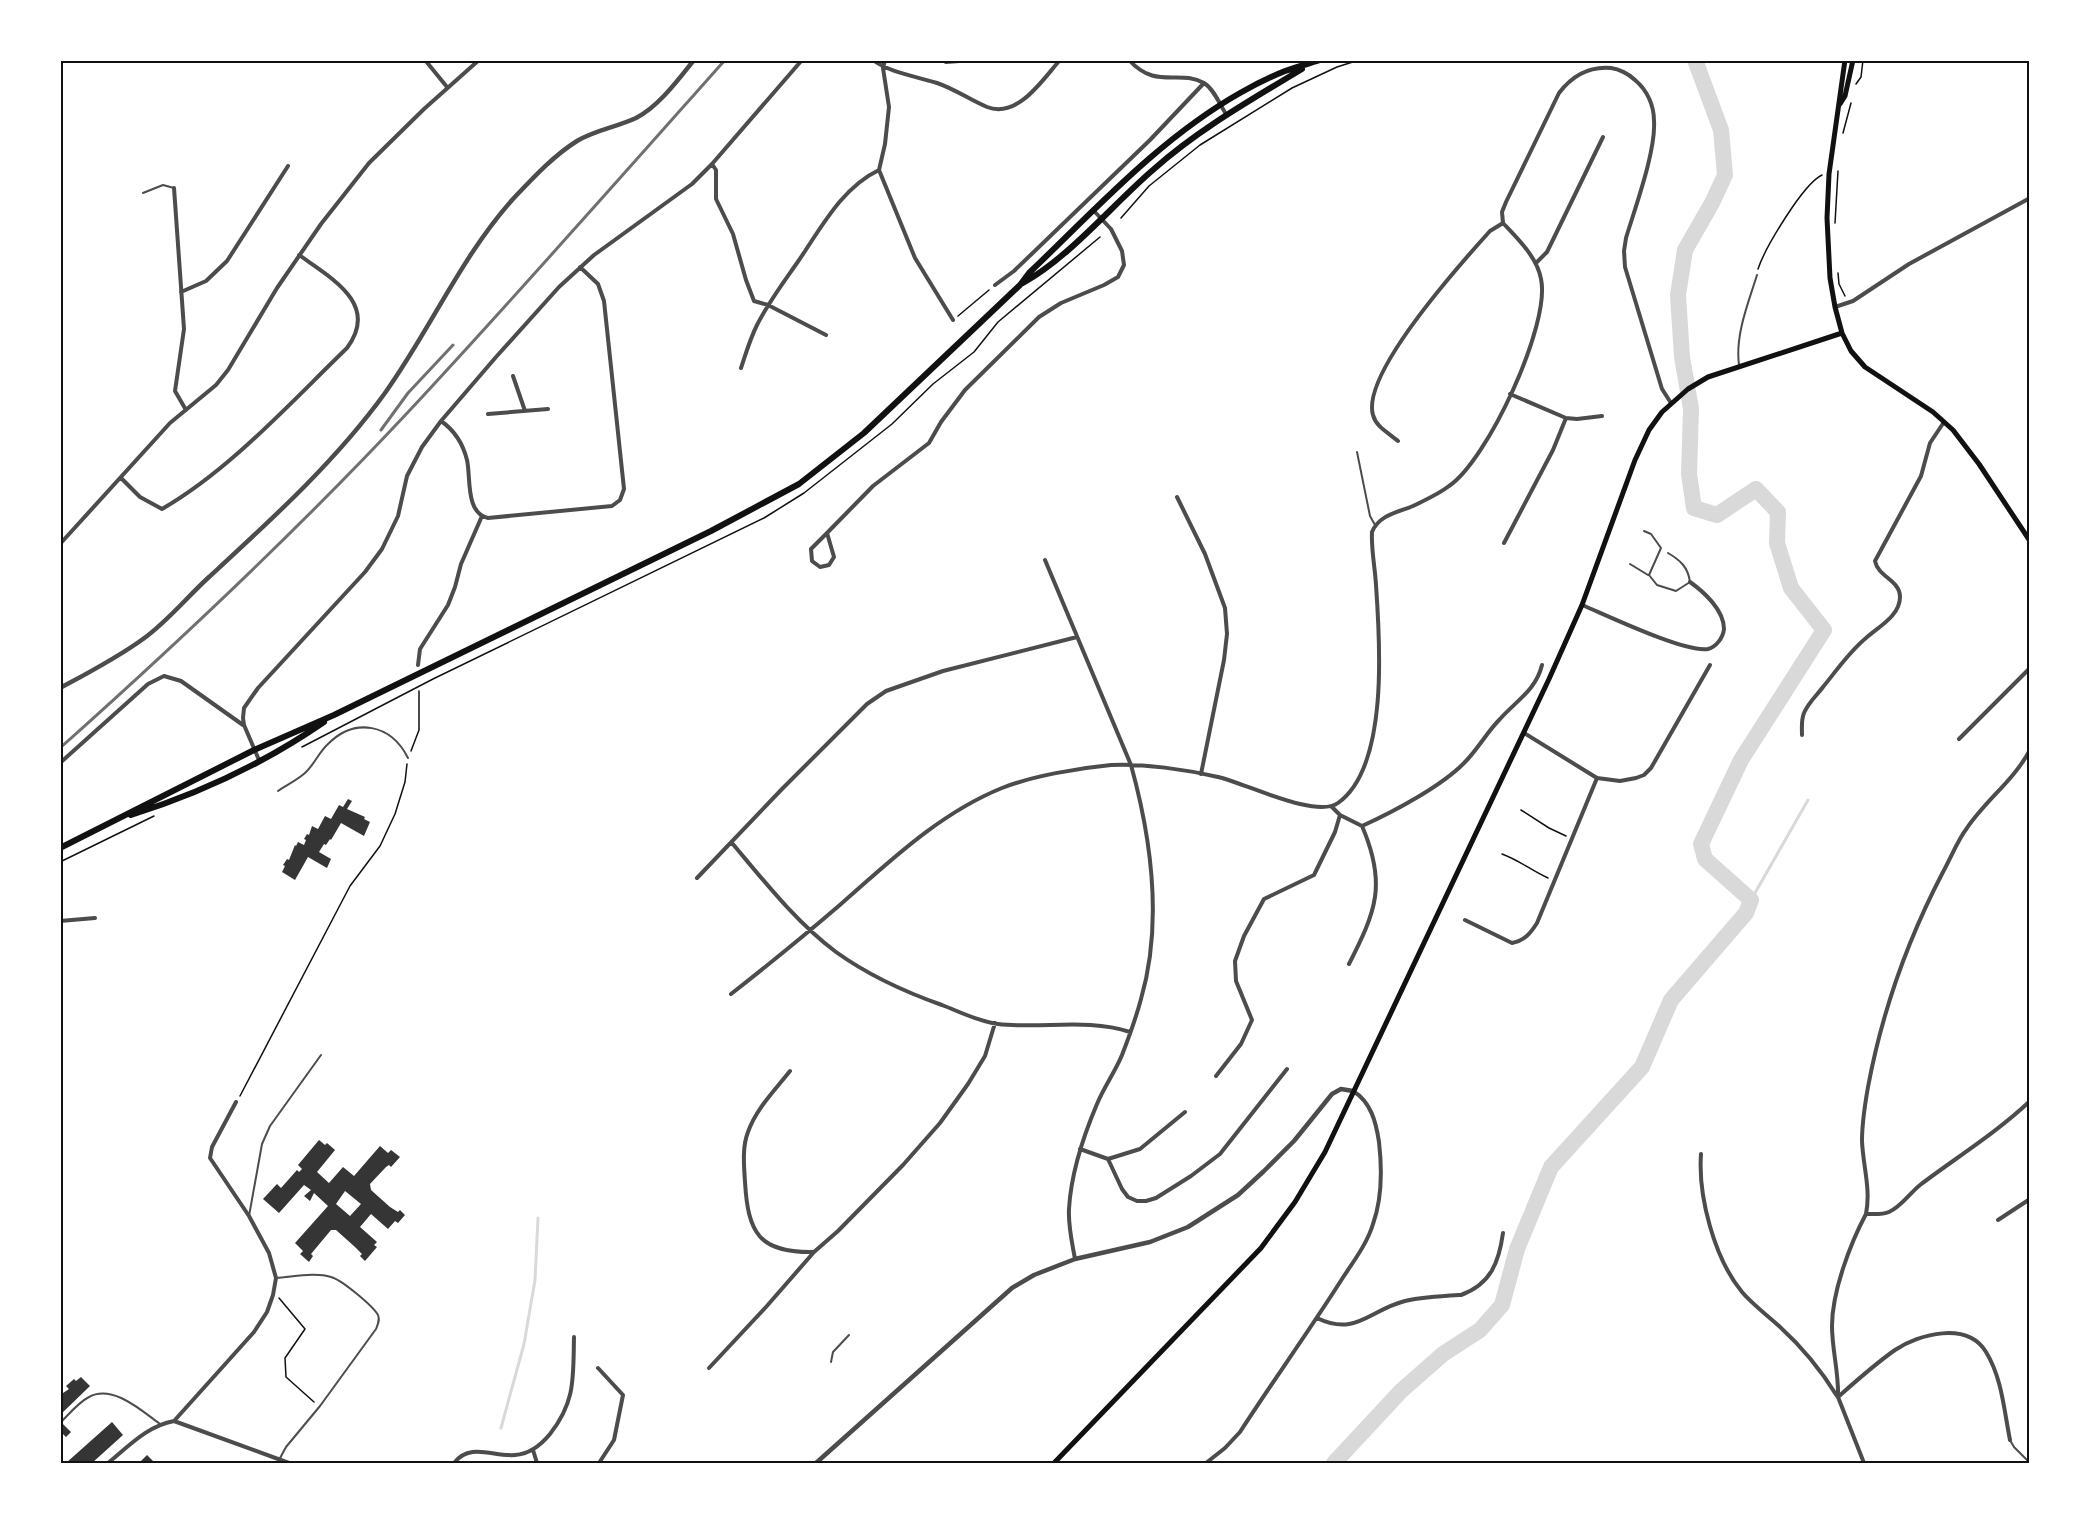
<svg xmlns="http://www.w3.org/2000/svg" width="2090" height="1523" font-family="Ubuntu,sans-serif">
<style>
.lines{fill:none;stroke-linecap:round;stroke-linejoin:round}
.stream{stroke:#d9d9d9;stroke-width:3}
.river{stroke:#d9d9d9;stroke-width:16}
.building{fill:#353535;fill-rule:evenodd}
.path{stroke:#111;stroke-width:1.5}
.service{stroke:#4c4c4c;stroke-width:2}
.minor{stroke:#4c4c4c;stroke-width:4}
.tertiary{stroke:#4c4c4c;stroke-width:4.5}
.secondary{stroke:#111;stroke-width:5}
.primary{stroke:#111;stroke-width:6}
.rail{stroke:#707070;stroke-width:3}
.neatline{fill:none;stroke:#111;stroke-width:2}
</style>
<rect width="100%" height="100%" fill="#fff"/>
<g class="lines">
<!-- stream -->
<path class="stream" d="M1751,900l57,-100
M501,1428l23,-84 11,-64 3,-62"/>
<!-- river -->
<path class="river" d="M1334,1463l67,-72 42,-37 37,-24 22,-25 15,-56 34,-82 91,-100 29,-67 75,-87 5,-13 -46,-41 -4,-15 40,-84 83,-130 -33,-42 -14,-45 1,-31 -22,-23 -39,26 -23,-7 -5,-34 2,-65 -9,-52 -4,-62 7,-45 27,-47 13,-28 -4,-45 -26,-70"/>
</g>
<!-- building -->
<path class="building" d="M348,799l4,2 -5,8 18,8 -1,2 6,3 -6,14 -23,-13 -10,17 -1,-1 -4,6 -2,-1 -5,8 12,7 -4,9 -19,-11 -13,23 -13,-8 3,-6 -2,-1 4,-6 2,1 6,-15 1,1 2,-4 6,3 2,-5 -2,-1 3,-5 2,1 3,-9 6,3 7,-13 6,3 8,-14 4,2z
M319,1140l6,5 2,-2 8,7 -18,22 12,11 14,-16 11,9 26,-30 8,7 3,-3 9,7 -9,10 -2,-2 -3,2 -16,17 1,6 19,17 8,5 2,-2 5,5 -7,8 -3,-2 -7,8 -17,-15 -11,13 17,15 -3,3 3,2 -12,14 -5,-5 2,-2 -7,-7 -19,-17h-5l-20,24 2,2 -4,6 -9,-8 3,-3 -8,-8 33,-37 -14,-13 -4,8 -6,-5 7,-6 -7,-5 -25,28 -16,-14 14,-15 4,4 16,-18 2,2 3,-3 -4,-4zM345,1191l16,13 -11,12 -14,-12z
M81,1377l9,9 -30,29v-20l9,-6 -3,-3 8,-7 2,2z
M60,1421l11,11 -5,5 -6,-6z
M112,1422l11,13 -31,28h-26z
M147,1455l8,8h-16z"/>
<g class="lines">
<!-- path -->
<path class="path" d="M1856,84l5,-7 2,-17
M1843,133l8,-30
M1121,218l28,-32 51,-41 92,-57 45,-21 22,-7
M1835,223l3,-52
M1758,269c7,-21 45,-85 64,-94
M1838,273l1,11 6,12
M958,316l31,-26
M302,747l131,-68 331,-161 40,-25 88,-69 41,-40 41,-32 24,-30 102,-85
M411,751l8,-21v-39
M1521,810l28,18 17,8
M1502,854c17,6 30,17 46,24
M60,862l94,-46
M240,1096l110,-210 30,-40 15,-32 10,-32 2,-18
M279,1298l26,31 -20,29 1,19 28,25"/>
<!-- service -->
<path class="service" d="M143,193l20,-8 11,3
M1739,365c-4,-30 9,-61 18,-90
M1357,452l13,64 5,9
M1644,531l7,3 10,14 -12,27 8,10 19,6 14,-9c-2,-15 -10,-22 -22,-29
M1630,564l18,11
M278,791c9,-6 19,-11 27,-18 9,-8 14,-21 23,-29 27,-27 63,-20 80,14
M249,1216l13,-72 8,-18 51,-71
M276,1278c17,-1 39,-6 55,-1 11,3 42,29 47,38 2,5 0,9 -2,14l-56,77 -34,41 -7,13
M831,1362l2,-10 16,-17
M61,1422c8,-8 18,-20 28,-25 24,-13 53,14 71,27
M2010,1440l4,7 16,16"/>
<!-- minor -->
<path class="minor" d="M425,60l22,27
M873,60c15,12 45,17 64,23 18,6 33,17 50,24 31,12 56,-28 73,-47
M885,60l-2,8 6,39 -4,37 -6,26 36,88 38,62
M1129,60c27,30 50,9 75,23 10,6 16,22 22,31
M946,62l27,-2
M712,164l4,6v29l17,35 13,46 8,21 14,4 58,30
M174,188l10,141 -9,62 11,19
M1503,223l-1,-11 4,-10 53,-109c13,-17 30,-27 52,-25 8,1 18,6 24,12 12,10 19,25 19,41 2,30 -19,87 -28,117l-2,13 1,16 37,122 9,14
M1536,263l11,-11 56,-115
M995,285l19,-14 136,-131 54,-57
M181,292l25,-11 21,-20 61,-95
M1835,307l18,-6 56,-37 121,-66
M741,368c5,-15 9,-29 16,-43 11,-22 26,-42 40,-62 23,-33 44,-75 82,-93
M513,376l12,35
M1510,394l56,24 11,1 25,-3
M488,414l60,-5
M441,421c13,9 22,23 26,39 4,17 -2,53 21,58l124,-12 8,-6 4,-11 -20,-188 -6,-17 -18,-17
M1398,441c-9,-8 -22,-14 -25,-26 -12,-41 89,-153 117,-184l13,-8
M121,478l19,19 22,12c68,-39 129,-107 185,-161 33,-44 -16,-70 -48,-93
M1177,497l28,57 20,54 2,26 -3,26 -23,114
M827,533l46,-47 56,-43 12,-21 24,-32 74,-73 22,-14 43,-18 14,-8 6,-12 -2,-14 -11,-22 -17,-18
M827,533l7,24 -5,8 -9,2 -8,-6 -1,-12z
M1504,543l49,-93 13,-32
M60,544l110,-121 46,-38 12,-15 49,-82 44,-64 48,-61 55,-54 55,-49
M1045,560l86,205c21,76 32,158 10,234 -5,19 -12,38 -19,56 -7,17 -18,32 -25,49 -14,33 -26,69 -28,105 -1,17 3,33 6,50
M1582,605c24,10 103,48 126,44 8,-2 15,-11 16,-20 0,-19 -20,-37 -34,-47
M418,665l2,-16 28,-44 7,-18 6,-23 21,-48
M1524,733l73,45 23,3 16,-3 8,-3 7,-7 59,-103
M1802,735c0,-7 -1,-15 2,-22 4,-10 13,-18 19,-26 14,-17 26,-35 43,-49 12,-11 34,-22 34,-41 0,-17 -22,-20 -25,-36l46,-85 9,-33 14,-21
M1959,739l71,-71
M259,760l-15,-35 -1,-7 1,-10 14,-20 107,-116 17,-23 16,-33 9,-40 15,-29 19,-26 55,-64 63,-70 35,-32 98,-71 20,-20 90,-104
M60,763l88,-79 16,-8 17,5 62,44
M1332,807l8,8 22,11c31,-14 80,-40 103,-64 13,-13 22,-30 35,-43 16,-18 36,-29 42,-54
M732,843c32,38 64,79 104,109 32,23 69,40 106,53 18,7 38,17 56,19 45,5 89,-6 132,8
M697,878l85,-89 85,-85 19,-13 57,-20 134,-34
M1465,920l47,23c13,-3 18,-9 25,-20l60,-145
M60,921l35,-3
M1349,964c27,-53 38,-80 13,-138
M731,994c37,-29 74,-59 110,-90 49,-43 99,-91 161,-116 30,-12 77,-20 109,-23 31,-2 77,5 107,12 27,6 98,42 120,26 51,-36 42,-162 38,-218 -1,-18 -5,-36 -4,-53 7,-17 26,-20 41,-26 12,-6 26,-12 36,-20 38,-25 102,-162 92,-207 -4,-22 -23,-40 -38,-56
M790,1071c-15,19 -34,38 -42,61 -6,15 -4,34 -3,50 3,51 14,71 68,70
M1216,1076l25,-32 11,-24 -16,-39 -1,-20 9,-25 20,-37 50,-24 21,-43 5,-17
M1080,1149l28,10 14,30 6,8 9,4h9l10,-3 35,-22 29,-22 67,-85
M1701,1154c-3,42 13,104 41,138 10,12 25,23 37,34 23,21 42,44 58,70
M1108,1159l32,-10 45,-37
M1866,1214c8,0 16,1 23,-2 12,-5 21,-19 31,-27 37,-28 76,-52 110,-84
M1998,1220l32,-21
M1317,1318c39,19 52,-8 88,-17 18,-4 38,-5 56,-6 30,-11 38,-33 42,-62
M598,1368l25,27 -9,45 -15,23
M709,1368l57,-61 48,-55 24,-21 65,-66 37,-42 28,-39 17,-28 10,-33
M1838,1397c1,-24 -6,-47 -6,-71 0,-34 18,-82 34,-112 5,-25 -3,-48 -4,-73 0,-17 3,-37 6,-54 14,-75 40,-148 75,-215 8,-14 14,-31 24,-44 19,-28 47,-48 63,-78
M174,1421l115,42
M533,1450l4,13
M108,1463c21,-17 39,-37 66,-42l80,-89 13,-20 6,-17 3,-17 -7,-25 -20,-37 -39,-58 2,-11 24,-45
M454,1463c16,-21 40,-6 61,-8 15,-1 26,-10 35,-21 26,-33 23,-57 24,-97
M1206,1463l19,-15 15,-16c33,-51 69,-101 102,-153 11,-17 25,-35 31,-55 9,-25 9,-56 6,-82 -3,-20 -8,-40 -26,-51
M1864,1463l-26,-66c18,-16 37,-33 57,-47 24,-16 72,-29 91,2 16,26 18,58 24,88"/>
<!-- tertiary -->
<path class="tertiary" d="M60,688c28,-15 57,-30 83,-49 24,-17 44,-42 66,-62 63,-58 126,-115 176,-184 45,-63 76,-136 128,-194 19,-20 40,-43 64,-58 18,-11 40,-14 59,-23 23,-12 42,-38 58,-58
M816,1463l196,-175 22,-13 41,-16 75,-17 38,-15 50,-32 26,-24 30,-30 38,-47 9,-5 12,2"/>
<!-- secondary -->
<path class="secondary" d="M1845,60l-16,114 -2,44 3,60 5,29 7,26 9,18 14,16 68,45 20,18 26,34 51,77
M1840,104l5,-8 8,-36
M1054,1463l207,-215 34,-46 30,-50 224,-473 33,-74 53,-145 14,-30 13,-18 26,-23 20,-12 134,-44"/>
<!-- primary -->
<path class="primary" d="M1023,283c48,-27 89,-78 131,-114 45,-40 97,-69 148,-100
M131,815c67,-21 135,-53 193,-93
M60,848l194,-98 80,-35 377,-184 88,-47 65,-51 156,-148 9,-12c67,-64 130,-134 211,-180 14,-8 30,-16 45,-22 11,-4 23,-7 35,-11"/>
<!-- rail -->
<path class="rail" d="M381,430l27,-37 45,-48
M60,748c121,-108 239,-219 350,-338 107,-115 211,-233 315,-350"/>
</g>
<!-- border -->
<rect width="2090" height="1523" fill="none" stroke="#ffffff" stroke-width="123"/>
<rect x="62" y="62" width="1966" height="1400" class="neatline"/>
</svg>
